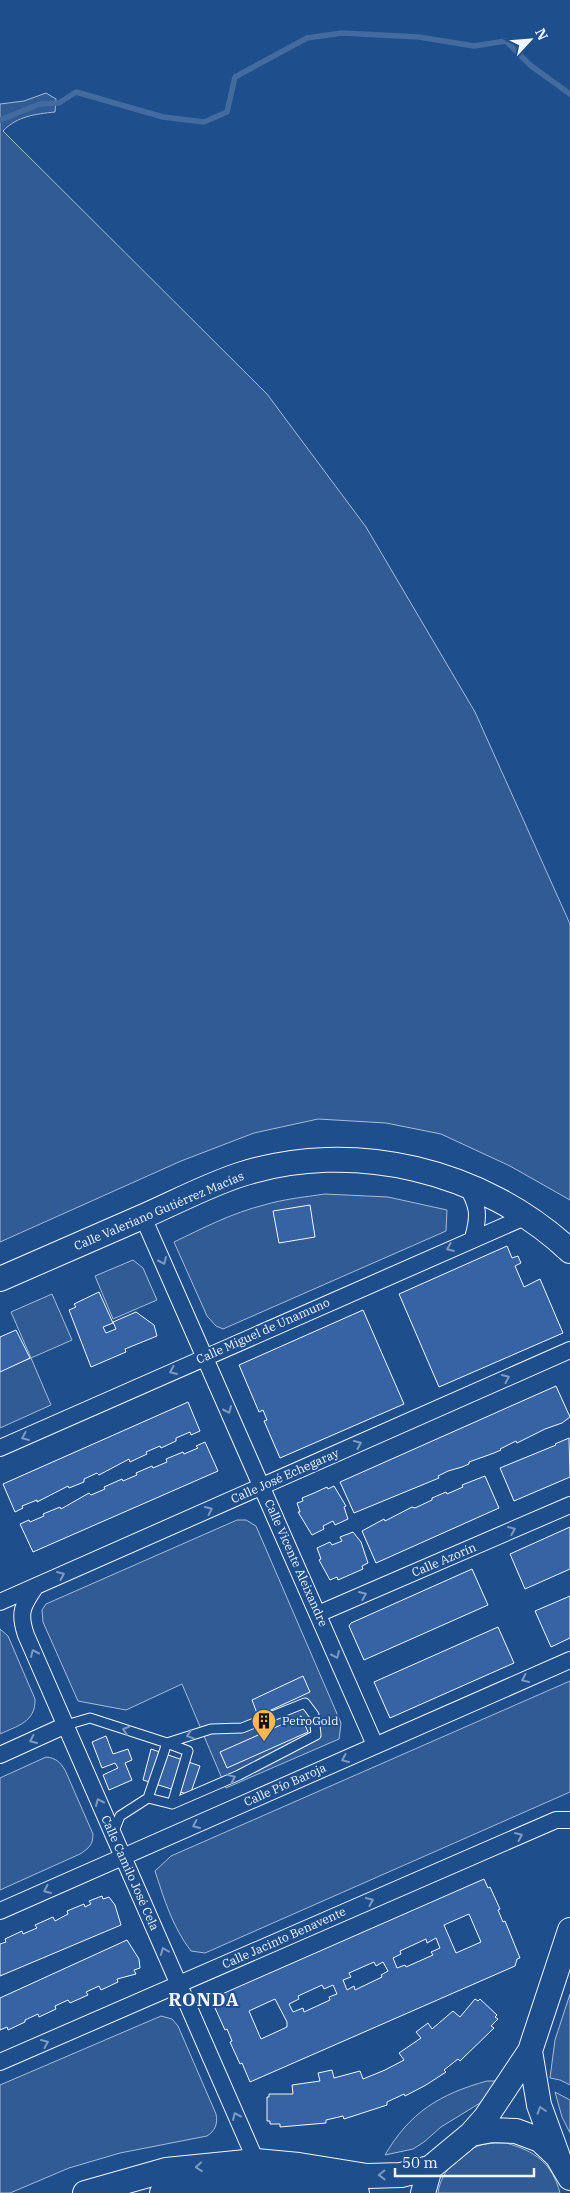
<svg xmlns="http://www.w3.org/2000/svg" width="570" height="2193" font-family="'IBM Plex Serif',serif">
<style>
.green{fill:#305b95;stroke:#a8bbd7}
.lines{fill:none;stroke-linecap:round;stroke-linejoin:round}
.stream{stroke:#446ba0;stroke-width:5.5}
.building{fill:#3563a3;stroke:#f2f6ff;fill-rule:evenodd}
.lane-casing{stroke:#f2f6ff;stroke-width:11}
.street-casing{stroke:#f2f6ff;stroke-width:18}
.secondary-casing{stroke:#f2f6ff;stroke-width:26}
.lane{stroke:#1f4e8c;stroke-width:9}
.street{stroke:#1f4e8c;stroke-width:16}
.secondary{stroke:#1f4e8c;stroke-width:24}
.oneway{stroke:#7e9ac0}
.labels{text-anchor:middle;stroke-width:4;stroke-linejoin:round;paint-order:stroke}
.street-label{font-size:12px;fill:#f2f6ff;stroke:#1f4e8c}
.poi-label{font-size:12px;fill:#f2f6ff;stroke:#1f4e8c;text-anchor:start}
.district-label{font-size:18px;font-weight:bold;letter-spacing:1px;fill:#f2f6ff;stroke:#1f4e8c}
</style>
<rect width="100%" height="100%" fill="#1f4e8c"/>
<!-- green -->
<path class="green" d="M46,93l10,6 -1,13c-19,2 -38,4 -52,19l264,263 99,133 109,185 95,212v276l-60,-34 -69,-32 -55,-11 -68,-4 -64,14 -73,28 -181,81v-1138l24,-3z
M325,1194l63,3 59,13 -1,21 -223,98 -7,-3 -9,-10 -33,-74c29,-14 58,-29 90,-37 20,-6 41,-8 61,-11z
M133,1260l10,8 14,32 -44,19 -18,-43z
M52,1294l20,46 -41,18 20,47 -51,23v-57l31,-13 -20,-46z
M237,1520h9l10,6 85,197 -2,16 -113,49 -44,-104 -56,26 -48,-9 -35,-79 -1,-12 4,-6z
M0,1629l8,7 27,63c1,23 -18,27 -35,35z
M570,1681v111l-365,161 -14,-2c-18,-23 -27,-52 -36,-80l16,-15z
M46,1757c10,1 14,5 19,13l28,64c0,11 -4,14 -13,20l-80,36v-112z
M570,1994v91l-10,-5 -10,-2 5,-38z
M161,2016l11,3 6,7 38,88c2,10 -1,17 -9,22l-87,17 -51,15 -59,25h-10v-108z
M487,2081h12l-19,22 -39,24 -17,15 -11,7 -28,6c25,-43 55,-61 102,-74z
M555,2092l15,8v33l-8,-16z
M506,2143c29,8 46,20 54,50h-122c3,-23 25,-45 48,-49 6,-1 13,-1 20,-1z"/>
<g class="lines">
<!-- stream -->
<path class="stream" d="M0,120l40,-16 19,-1 17,-11 87,25 41,5 23,-10 8,-35 72,-39 35,-5 77,4 55,9 32,-5 24,24 40,29"/>
</g>
<!-- building -->
<path class="building" d="M310,1205l5,32 -36,6 -6,-32z
M507,1246l5,12 6,-2 3,7 -6,3 9,21 16,-8 23,54 -124,54 -40,-93z
M99,1292l14,31 -10,4 3,6 10,-4 -3,-7 23,-10 18,13 3,11 -32,13 1,3 -35,15 -22,-57 7,-3 -2,-3z
M363,1310l41,94 -124,54 -16,-37 3,-1 -4,-10 -4,2 -20,-47z
M16,1330l14,28 -30,14v-35z
M556,1386l14,31 -8,6 -17,6 -28,14 -1,-2 -16,8 1,1 -7,3 -25,9v2l-7,3 -14,4 -10,5 1,2 -85,35 -14,-31z
M188,1402l12,29 -9,4 -1,-3 -14,6v3l-15,7 -1,-2 -14,6 1,2 -17,8 -1,-3 -30,16 -2,-2 -13,6v3l-15,6 -1,-2 -31,16v-2l-15,6 1,2 -8,4 -12,-28z
M569,1438l1,39 -56,24 -14,-33 56,-23 -1,-1z
M205,1442l13,29 -185,81 -13,-28 9,-4 1,2 14,-6 -1,-2 17,-7 1,2 28,-16 2,2 14,-6 -1,-2 18,-8 1,2 14,-6 -1,-2 16,-7 1,2 14,-6 -1,-3 17,-7 1,2 14,-6 -2,-2z
M485,1476l14,32 -123,55 -14,-32 22,-12 1,2 27,-14 3,1 17,-8v-2l14,-6 1,2 16,-7 -1,-2z
M334,1486l12,20 -2,1 4,12 -13,6 -2,-4 -10,5 1,3 -12,6 -14,-23h2l-3,-9 6,-2 -1,-3 12,-5 13,-6 1,2z
M570,1527v42l-45,20 -15,-35z
M353,1532l8,10 7,21 -6,3 1,3 -25,11 -1,-3 -7,3 -11,-20 2,-1 -4,-11 13,-6 2,3 10,-4 -2,-4z
M472,1569l16,36 -124,55 -15,-34 2,-3z
M570,1596v42l-19,9 -16,-36z
M498,1627l16,36 -124,55 -16,-36z
M303,1676l7,16 -52,24 -6,-16z
M301,1716l7,16 -81,36 -7,-16z
M106,1736l7,18 15,-5 4,11 -7,3 7,17 -23,10 -6,-15 15,-7 -3,-5 -13,5 -10,-26z
M151,1749l49,17 -10,29 -47,-15z
M484,1879l4,9 2,-1 10,22 -2,1 5,12 2,-1 15,37 -3,1 -2,7 -265,116 -8,-19 -2,1 -10,-22 2,-1 -5,-12 -2,1 -10,-22 2,-1 -4,-9zM469,1914l12,28 -25,11 -12,-28zM436,1938l4,10 -9,4 2,3 -27,12 -1,-2 -8,3 -4,-10 8,-4 -1,-3 26,-12 1,4zM374,1962l2,4 7,-4 5,9 -7,4 1,2 -27,13 -1,-4 -7,4 -4,-10 8,-3 -2,-4zM322,1985l2,4 9,-4 4,9 -8,3 1,3 -26,12 -1,-4 -10,4 -4,-8 10,-5 -1,-3zM275,1999l12,23v5l-26,12 -12,-28z
M102,1896l1,3 6,-2 6,8 6,20 -121,51v-32l6,-2 -1,-3 17,-8 1,3 14,-6 -2,-3 18,-8 2,4 13,-7 -1,-3 17,-7 1,3 6,-3 -2,-3z
M127,1940l12,19 1,9 -6,2 2,4 -19,5 1,3 -17,8 -2,-4 -13,6 2,3 -18,8 -2,-3 -13,6 1,3 -17,8 -1,-3 -13,6v2l-17,8 -1,-3 -7,3v-32z
M475,1999l3,2 2,-2 17,16 -2,2 3,2 -7,7 3,2 -34,33 -2,-2 -14,11 2,2 -20,13 -21,11 -1,-2 -17,8v3l-43,14 -1,-3 -17,4v3l-46,4v-3h-10v-3h-3v-24h2v-3h24l-1,-9 28,-4 -2,-8 14,-3 2,8 26,-7 3,8 22,-9 19,-10 -5,-7 22,-15 -5,-6 12,-9 4,6 21,-18 7,6z"/>
<g class="lines">
<defs>
<path id="lane" d="M66,1725l24,-7 77,25 -19,55 -28,18 -7,18
M167,1743l44,-14 31,-1 63,-25 9,12 2,20 -77,40 -67,29
M148,1798l24,6 16,-53 -21,-8"/>
<path id="street" d="M466,1184c12,22 14,30 7,54
M143,1217l232,528
M0,1448l527,-232
M36,1586c-13,19 -18,26 -10,49l230,526
M0,1602l570,-252
M318,1614l252,-109
M0,1755l66,-30
M0,1911l570,-251
M0,2062l556,-242h14"/>
<path id="secondary" d="M0,1279c47,-21 95,-41 142,-62 32,-14 64,-31 97,-42 113,-37 245,-5 331,76
M530,2051l9,54 18,49
M471,2134l15,-17 44,-66 40,-121
M85,2193l81,-23 90,-9 43,4 68,11 34,-1 29,-7
M162,2193l81,-10 56,2 58,8
M423,2193l7,-25 41,-34 21,-4 24,1 24,9 17,16 13,22"/>
</defs>
<!-- lane casing -->
<use href="#lane" class="lane-casing"/>
<!-- street casing -->
<use href="#street" class="street-casing"/>
<!-- secondary casing -->
<use href="#secondary" class="secondary-casing"/>
<!-- lane -->
<use href="#lane" class="lane"/>
<!-- street -->
<use href="#street" class="street"/>
<!-- secondary -->
<use href="#secondary" class="secondary"/>
</g>
<!-- one-way arrows -->
<defs><path id="oneway-chevron" d="M-2-3.5L2.5 0L-2 3.5" fill="none" stroke-width="1.6" stroke-linecap="round" stroke-linejoin="round" transform="scale(1.25)"/></defs>
<g class="oneway">
<use href="#oneway-chevron" transform="translate(450 1248) rotate(157)"/>
<use href="#oneway-chevron" transform="translate(163 1261) rotate(66)"/>
<use href="#oneway-chevron" transform="translate(173 1371) rotate(156)"/>
<use href="#oneway-chevron" transform="translate(506 1378) rotate(-24)"/>
<use href="#oneway-chevron" transform="translate(228 1410) rotate(66)"/>
<use href="#oneway-chevron" transform="translate(25 1437) rotate(156)"/>
<use href="#oneway-chevron" transform="translate(358 1444) rotate(-24)"/>
<use href="#oneway-chevron" transform="translate(209 1510) rotate(-24)"/>
<use href="#oneway-chevron" transform="translate(512 1530) rotate(-23)"/>
<use href="#oneway-chevron" transform="translate(61 1575) rotate(-24)"/>
<use href="#oneway-chevron" transform="translate(363 1595) rotate(-23)"/>
<use href="#oneway-chevron" transform="translate(34 1653) rotate(-114)"/>
<use href="#oneway-chevron" transform="translate(336 1655) rotate(66)"/>
<use href="#oneway-chevron" transform="translate(525 1679) rotate(156)"/>
<use href="#oneway-chevron" transform="translate(126 1730) rotate(-162)"/>
<use href="#oneway-chevron" transform="translate(190 1735) rotate(162)"/>
<use href="#oneway-chevron" transform="translate(33 1740) rotate(156)"/>
<use href="#oneway-chevron" transform="translate(345 1759) rotate(156)"/>
<use href="#oneway-chevron" transform="translate(232 1778) rotate(-24)"/>
<use href="#oneway-chevron" transform="translate(99 1802) rotate(-114)"/>
<use href="#oneway-chevron" transform="translate(196 1825) rotate(156)"/>
<use href="#oneway-chevron" transform="translate(519 1836) rotate(-24)"/>
<use href="#oneway-chevron" transform="translate(47 1890) rotate(156)"/>
<use href="#oneway-chevron" transform="translate(370 1901) rotate(-24)"/>
<use href="#oneway-chevron" transform="translate(164 1951) rotate(-113)"/>
<use href="#oneway-chevron" transform="translate(45 2043) rotate(-24)"/>
<use href="#oneway-chevron" transform="translate(541 2110) rotate(-108)"/>
<use href="#oneway-chevron" transform="translate(236 2116) rotate(-114)"/>
<use href="#oneway-chevron" transform="translate(199 2167) rotate(174)"/>
<use href="#oneway-chevron" transform="translate(382 2175) rotate(179)"/>
</g>
<!-- icons -->
<defs>
<symbol id="building-pin" viewBox="-11 -11 22 30"><path d="M0 17L-7.5 6A9.5 9.5 0 1 1 7.5 6Z" fill="#ffb74d" stroke="#1f4e8c"/><path d="M-4-6H4V6H1V3H-1V6H-4ZM-2.5-4.3h1.7v1.8h-1.7ZM.8-4.3h1.7v1.8H.8ZM-2.5-1h1.7V.8h-1.7ZM.8-1h1.7V.8H.8Z" fill="#111"/></symbol>
</defs>
<g fill-rule="evenodd">
<use href="#building-pin" x="250" y="1707" width="28" height="38"/>
</g>
<g class="labels">
<!-- street labels -->
<g class="street-label">
<text transform="translate(159 1211) rotate(-23)" y="4">Calle Valeriano Gutiérrez Macías</text>
<text transform="translate(263 1331) rotate(-24)" y="4">Calle Miguel de Unamuno</text>
<text transform="translate(285 1476) rotate(-24)" y="4">Calle José Echegaray</text>
<text transform="translate(444 1560) rotate(-23)" y="4">Calle Azorín</text>
<text transform="translate(296 1563) rotate(66)" y="4">Calle Vicente Aleixandre</text>
<text transform="translate(285 1785) rotate(-24)" y="4">Calle Pío Baroja</text>
<text transform="translate(130 1873) rotate(66)" y="4">Calle Camilo José Cela</text>
<text transform="translate(284 1938) rotate(-24)" y="4">Calle Jacinto Benavente</text>
</g>
<!-- poi labels -->
<g class="poi-label">
<text x="282" y="1725">PetroGold</text>
</g>
<!-- district labels -->
<g class="district-label">
<text x="204" y="2006">RONDA</text>
</g>
</g>
<!-- north arrow -->
<g transform="translate(530 40) rotate(64)" stroke="#1f4e8c" stroke-width="4" paint-order="stroke">
<path d="M0-4L9 19L0 12L-9 19Z" fill="#f2f6ff"/>
<text y="-8" font-size="14" font-weight="bold" text-anchor="middle" fill="#f2f6ff">N</text>
</g>
<!-- scale -->
<path d="M395 2168v8h139v-8" fill="none" stroke="#f2f6ff" stroke-width="2.5"/>
<text x="402" y="2168" font-size="15" fill="#f2f6ff" stroke="#1f4e8c" stroke-width="4" paint-order="stroke">50 m</text>
</svg>
